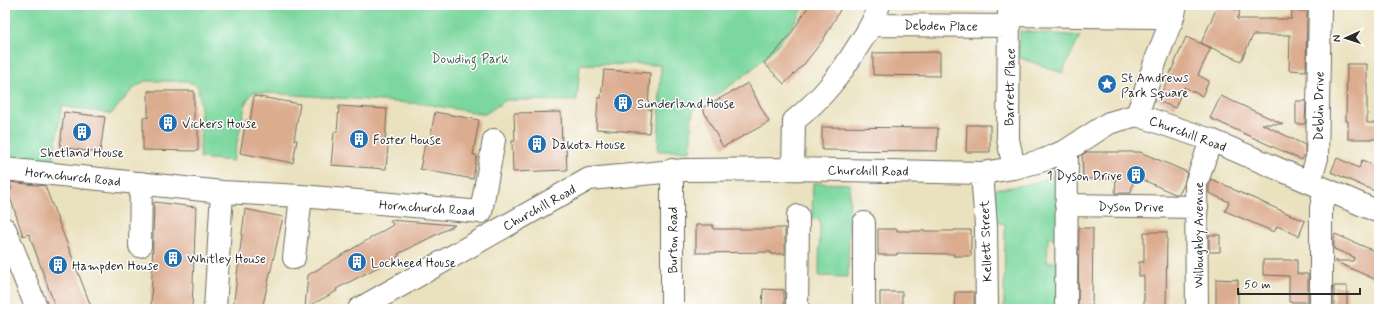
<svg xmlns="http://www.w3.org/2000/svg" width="1384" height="314" font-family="Mynerve,sans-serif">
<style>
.green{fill:#7cd79e;stroke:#548164}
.building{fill:#dcac8f}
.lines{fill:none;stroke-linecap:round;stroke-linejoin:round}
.minor-casing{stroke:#6e6b5e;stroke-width:24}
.minor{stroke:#fff;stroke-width:22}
.labels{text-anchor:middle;stroke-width:3;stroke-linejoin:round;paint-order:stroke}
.street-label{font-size:13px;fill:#2b2b2b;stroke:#fff}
.park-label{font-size:13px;fill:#435f4e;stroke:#fff}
.poi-label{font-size:13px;fill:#2b2b2b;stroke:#fff;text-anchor:start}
</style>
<rect width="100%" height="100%" fill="#fff"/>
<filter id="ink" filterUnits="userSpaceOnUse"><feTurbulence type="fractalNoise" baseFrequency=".025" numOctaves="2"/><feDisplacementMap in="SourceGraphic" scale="8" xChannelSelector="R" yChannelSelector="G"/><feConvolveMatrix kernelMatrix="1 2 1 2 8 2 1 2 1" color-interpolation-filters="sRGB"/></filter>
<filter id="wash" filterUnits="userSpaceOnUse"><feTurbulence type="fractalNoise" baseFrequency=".012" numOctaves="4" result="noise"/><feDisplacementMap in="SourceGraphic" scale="16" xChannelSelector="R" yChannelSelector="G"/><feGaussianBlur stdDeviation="0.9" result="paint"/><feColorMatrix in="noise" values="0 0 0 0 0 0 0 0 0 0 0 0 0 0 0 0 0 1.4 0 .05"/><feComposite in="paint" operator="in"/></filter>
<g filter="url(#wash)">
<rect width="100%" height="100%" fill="#eae1be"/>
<!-- green -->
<path class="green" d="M5,5h800c-26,48 -65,77 -111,103l-2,8 -2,35h-32l3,-86 -81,-1 -3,37 -71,-1 -21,14 -60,-10 -172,-12 -7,10 -13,59 -33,-3 1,-51 -3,-21 -11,-5h-42l-12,8 -22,25 -49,-8 -9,55 -48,-4z
M1020,31l60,5 -18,37 -44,-16z
M1052,176l5,2 3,60h-12l-1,24h12v47h-55l1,-85 -13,-3 -1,-31c20,-3 42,-5 61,-14z
M813,183l37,1 -2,93 -29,-1 1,-57h-8z"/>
<g id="blocks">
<!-- building -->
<path class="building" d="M809,5h21l10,5 -17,30 -18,23 -21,21 -20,-21 10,-9 17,-20z
M1218,5h7l15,7 -3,7h54l1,-8h15l-1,60 -17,-1 1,-35h-37l-12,26 -40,-18z
M1186,37l25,11 -13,27 11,6 -7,15 -18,-9 -9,21 -17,-7z
M940,52v24l-67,-1v-22z
M1347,64h20v59h12v16h-31v-18h-2z
M604,70l46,3 -2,36h3l-2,24 -53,-4 2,-31h3z
M748,83l21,39 -46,25 -21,-39z
M148,91h46v38h4v22l-55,-1v-33l5,1z
M254,96l46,8 -6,36h3l-4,23 -53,-10 6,-33 4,1z
M1221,96l62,28h-21l43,21v9l-3,6 -92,-42z
M1296,101h10l-1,23h-9z
M339,106l48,3 -2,37h3l-2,23 -55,-4 3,-33h3z
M64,112l41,5 -5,36 -40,-6z
M435,112l44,8 -6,35h4l-4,24 -53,-10 6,-31 4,1z
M561,112l1,35h4l1,23 -54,2 -1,-31h3l-1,-28z
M967,125h23v27h-24z
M822,127l116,1 -1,23 -115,-1z
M1087,152h53l47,20 -3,13 -5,9h-4l-41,-18 -3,17h-16l1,-14h-33l-1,-24z
M1337,158l22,10 3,-8 17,8v25l-48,-21z
M1211,179l21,9v1l73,32 -6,15 -22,-10 -3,6 -49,-21 4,-9 -20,-9v-7z
M9,182l36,4 47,123h-36l-27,-75 -6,2 -15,-45 4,-2z
M154,202l42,5 -4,102h-41z
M245,209l38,8 -21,92h-29z
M390,220l65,5 -57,29 1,2 -63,33 1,2 -32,17 3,-33 85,-50z
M696,225h17v4h58v-1h14v26h-14v-2l-75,1z
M1079,228h14l-1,81h-14z
M878,229h19v2h57v-1h17v26h-18l1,-2 -57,-1v2h-19z
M1144,232h23l-1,74h-22v-30h-5v-14h5z
M1335,234l44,19v28l-45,-20h19l1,-4 -20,-8v-11z
M1209,235h11v17h-11z
M1263,260h34v14h11v28h-19v-26l-26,-1z
M1216,279l22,1v29h-22z
M1334,286h13v23h-13z
M763,289l21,1v19h-22z
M880,292h22v17h-22z
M955,292h19v17h-20z"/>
</g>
</g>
<g filter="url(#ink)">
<use href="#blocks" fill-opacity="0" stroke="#6e6b5e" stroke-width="1"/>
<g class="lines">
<defs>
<path id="minor" d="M1009,5l-1,134 6,29
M1009,15l148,2 15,4
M872,25l138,1
M1137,115l19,-55 18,-46 2,-9
M5,169l217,23 79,4 180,16 13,-72
M793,169l1,-48c29,-24 45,-44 64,-75 9,-13 17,-26 21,-41
M982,173l4,53 1,83
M1310,182l7,-24 3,-153
M1066,205l131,2
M5,229l32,80
M140,246l1,-63
M294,258l7,-62
M215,309l7,-117
M359,309l230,-130 96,-9 108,-1 189,4 32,-5 30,-8 23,-10 42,-27 28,-8 74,25 168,72
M672,309v-139
M797,309l1,-93
M864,309v-86
M1066,309l1,-159
M1197,309l-1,-125 15,-44
M1321,309v-101l4,-18"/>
</defs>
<!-- minor casing -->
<use href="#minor" class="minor-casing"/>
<!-- minor -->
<use href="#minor" class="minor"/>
</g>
</g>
<!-- icons -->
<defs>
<symbol id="sight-disc" viewBox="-11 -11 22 22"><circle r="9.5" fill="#1f6fb2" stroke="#fff"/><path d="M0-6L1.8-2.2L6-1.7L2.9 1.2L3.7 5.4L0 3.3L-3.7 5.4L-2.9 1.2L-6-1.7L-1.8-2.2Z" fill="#fff"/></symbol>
<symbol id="building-disc" viewBox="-11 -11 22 22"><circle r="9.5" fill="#1f6fb2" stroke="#fff"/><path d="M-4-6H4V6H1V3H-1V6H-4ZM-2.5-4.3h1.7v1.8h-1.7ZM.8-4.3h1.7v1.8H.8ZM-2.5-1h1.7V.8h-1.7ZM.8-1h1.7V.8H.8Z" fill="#fff"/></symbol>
</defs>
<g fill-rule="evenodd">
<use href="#sight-disc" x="1096" y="73" width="22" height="22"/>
<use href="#building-disc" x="612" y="92" width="22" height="22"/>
<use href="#building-disc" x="157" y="112" width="22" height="22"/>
<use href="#building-disc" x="71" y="121" width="22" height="22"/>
<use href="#building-disc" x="348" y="128" width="22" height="22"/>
<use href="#building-disc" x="526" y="133" width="22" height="22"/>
<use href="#building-disc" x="1125" y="164" width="22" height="22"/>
<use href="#building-disc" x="162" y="247" width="22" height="22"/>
<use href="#building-disc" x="346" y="251" width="22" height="22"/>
<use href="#building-disc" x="47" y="254" width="22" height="22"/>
</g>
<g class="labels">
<!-- street labels -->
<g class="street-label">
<text transform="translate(941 25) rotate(1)" y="5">Debden Place</text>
<text transform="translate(1009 87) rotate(-89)" y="5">Barrett Place</text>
<text transform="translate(1318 106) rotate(-89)" y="5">Deblin Drive</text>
<text transform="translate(1188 133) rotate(20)" y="5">Churchill Road</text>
<text transform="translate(868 170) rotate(1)" y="5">Churchill Road</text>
<text transform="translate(73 176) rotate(6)" y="5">Hornchurch Road</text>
<text transform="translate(1131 206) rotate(1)" y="5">Dyson Drive</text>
<text transform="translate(427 207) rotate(4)" y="5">Hornchurch Road</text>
<text transform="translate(539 207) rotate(-29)" y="5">Churchill Road</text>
<text transform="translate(1198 235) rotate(-90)" y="5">Willoughby Avenue</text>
<text transform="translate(672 240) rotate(-90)" y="5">Burton Road</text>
<text transform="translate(985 241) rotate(-92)" y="5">Kellett Street</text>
</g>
<!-- park labels -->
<g class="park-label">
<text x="470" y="63">Dowding Park</text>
</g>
<!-- poi labels -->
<g class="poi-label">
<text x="1121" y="82">St Andrews<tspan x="1121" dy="15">Park Square</tspan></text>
<text x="637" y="108">Sunderland House</text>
<text x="182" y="128">Vickers House</text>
<text x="373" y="144">Foster House</text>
<text x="551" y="149">Dakota House</text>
<text x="82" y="157" text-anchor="middle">Shetland House</text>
<text x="1122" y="180" text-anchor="end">1 Dyson Drive</text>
<text x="187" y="263">Whitley House</text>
<text x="371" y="267">Lockheed House</text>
<text x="72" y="270">Hampden House</text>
</g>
</g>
<!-- margin -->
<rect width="1384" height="314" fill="none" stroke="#fff" stroke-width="20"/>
<!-- north arrow -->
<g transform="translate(1346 38) rotate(267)" stroke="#ffffff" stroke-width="3" paint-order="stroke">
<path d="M0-3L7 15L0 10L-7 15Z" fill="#2b2b2b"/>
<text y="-6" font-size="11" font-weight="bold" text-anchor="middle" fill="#2b2b2b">N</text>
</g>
<!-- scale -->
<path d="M1238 288v6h122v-6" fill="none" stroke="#2b2b2b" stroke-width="2"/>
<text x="1244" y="288" font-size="12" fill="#2b2b2b" stroke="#ffffff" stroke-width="3" paint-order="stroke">50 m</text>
</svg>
